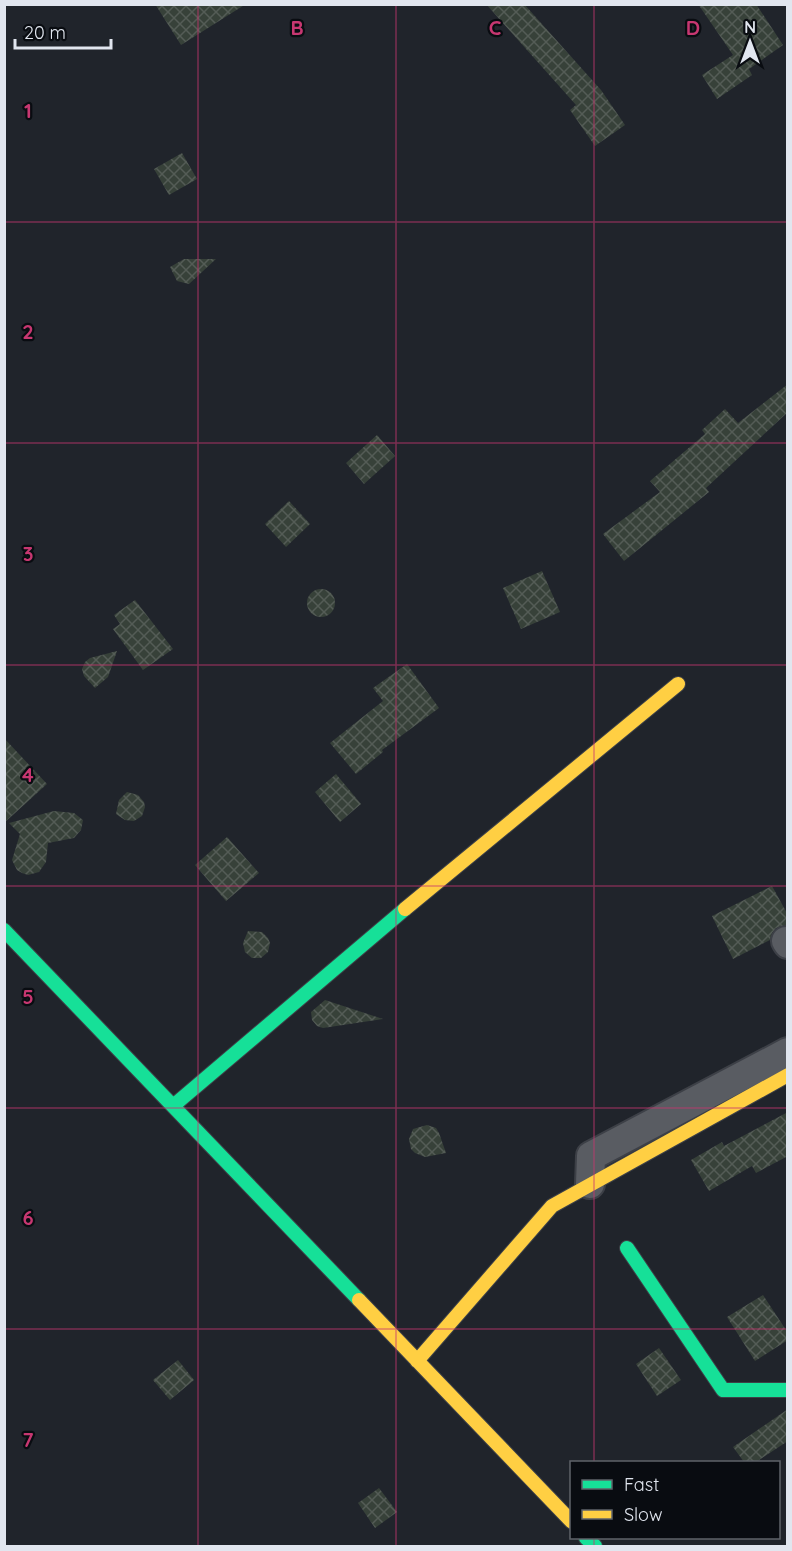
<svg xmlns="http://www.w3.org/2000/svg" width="792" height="1551" font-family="Quicksand,sans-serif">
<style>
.building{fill:url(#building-cross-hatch)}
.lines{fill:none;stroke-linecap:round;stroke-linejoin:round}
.street-casing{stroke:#3d4047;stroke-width:32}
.fast-casing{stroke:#3d4047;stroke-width:16}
.slow-casing{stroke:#3d4047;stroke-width:16}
.street{stroke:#595c62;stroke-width:28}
.fast{stroke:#16e098;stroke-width:14}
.slow{stroke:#ffcf43;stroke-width:14}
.grid{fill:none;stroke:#c73771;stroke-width:1.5;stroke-opacity:0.55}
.grid-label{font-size:20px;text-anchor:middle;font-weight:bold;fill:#c73771;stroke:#090c11;stroke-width:4.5;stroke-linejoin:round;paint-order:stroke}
</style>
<defs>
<pattern id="building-cross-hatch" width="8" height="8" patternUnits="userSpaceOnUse" patternTransform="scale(1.5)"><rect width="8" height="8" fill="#374139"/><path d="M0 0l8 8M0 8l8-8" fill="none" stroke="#545c56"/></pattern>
</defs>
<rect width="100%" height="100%" fill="#20242b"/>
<!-- building -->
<path class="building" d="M155,4h91l-65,41z
M486,4h38l77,86 24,35 -30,21 -25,-36 6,-5z
M698,4h58l27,41 -34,24 3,6 -35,24 -15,-24 31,-20z
M182,153l15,26 -28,16 -15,-26z
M184,259h32l-27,25 -12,-3 -7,-14z
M788,384v28l-82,76 3,4 -85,69 -21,-27 57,-42 -10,-11 55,-47 -3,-4 23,-21 13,14z
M377,435l18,21 -31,28 -18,-21z
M289,501l21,23 -24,23 -21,-23z
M542,571l18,41 -39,17 -18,-41z
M307 603a14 14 0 1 1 28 0a14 14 0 1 1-28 0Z
M135,600l38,49 -30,21 -30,-41 7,-5 -6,-9z
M117,651l-9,26 -13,11 -11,-12 -2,-7 3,-7 5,-4z
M407,664l32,44 -57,42 1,2 -27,22 -26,-31 53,-42 -10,-13z
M4,738l43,46 -43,39z
M336,774l25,30 -21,18 -25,-30z
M127,792l11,3 6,7 1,5 -3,9 -8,5 -9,-1 -9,-6 3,-14z
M54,811l20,2 9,7 -2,10 -7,8 -26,5 -2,19 -7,10 -11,3 -6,-2 -5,-3 -5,-10 8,-26 -11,-11z
M227,837l32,36 -33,28 -31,-36z
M772,886l16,29v10l-12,3 -4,5 -2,7 -37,19 -21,-43z
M248,931l14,1 6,6 2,5 -2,9 -7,6h-9l-7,-6 -2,-9z
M325,1000l58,19 -60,9 -6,-2 -5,-6 -1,-8z
M788,1112v44l-32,17 -4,-7 -43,25 -18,-31 31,-18 2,4z
M427,1125l9,3 3,5 7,20 -21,4 -10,-4 -4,-4 -2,-10 4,-10z
M763,1295l25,38v7l-33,21 -28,-44z
M659,1348l22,32 -24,16 -21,-32z
M178,1360l16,20 -24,20 -17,-20z
M788,1409v32l-32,21h-12l-11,-15z
M379,1488l18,24 -22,16 -17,-25z"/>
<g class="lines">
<defs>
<path id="street" d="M786,941l2,3
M590,1184l1,-28 197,-104"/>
<path id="fast" d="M4,930l355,370
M173,1106l232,-197
M627,1248l96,142h65
M586,1538l9,8"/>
<path id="slow" d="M405,909l273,-225
M359,1300l213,222
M417,1361l135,-155 236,-131"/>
</defs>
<!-- street casing -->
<use href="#street" class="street-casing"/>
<!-- fast casing -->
<use href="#fast" class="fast-casing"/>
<!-- slow casing -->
<use href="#slow" class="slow-casing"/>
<!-- street -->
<use href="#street" class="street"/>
<!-- fast -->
<use href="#fast" class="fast"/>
<!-- slow -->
<use href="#slow" class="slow"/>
</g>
<!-- grid -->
<path class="grid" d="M198,4v1542M396,4v1542M594,4v1458M4,222h784M4,443h784M4,665h784M4,886h784M4,1108h784M4,1329h784M594,1538v8"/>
<g class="grid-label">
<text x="297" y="35">B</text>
<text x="495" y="35">C</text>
<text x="693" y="35">D</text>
<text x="28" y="118">1</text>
<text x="28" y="339">2</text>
<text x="28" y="561">3</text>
<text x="28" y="782">4</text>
<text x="28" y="1004">5</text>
<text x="28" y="1225">6</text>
<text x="28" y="1447">7</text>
</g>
<!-- border -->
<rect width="792" height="1551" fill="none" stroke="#e1e6ef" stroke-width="12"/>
<!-- legend -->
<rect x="570" y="1461" width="210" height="78" fill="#090c11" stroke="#5f636a" stroke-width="1.5"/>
<rect x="582" y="1480" width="30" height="9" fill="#16e098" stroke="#5f636a" stroke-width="1.5"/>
<text x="624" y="1491" font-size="18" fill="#e1e6ef">Fast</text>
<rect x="582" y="1510" width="30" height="9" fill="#ffcf43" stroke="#5f636a" stroke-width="1.5"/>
<text x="624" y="1521" font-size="18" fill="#e1e6ef">Slow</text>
<!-- north arrow -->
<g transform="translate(750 42)" stroke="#090c11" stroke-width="4.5" paint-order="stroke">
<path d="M0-4.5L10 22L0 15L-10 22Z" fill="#e1e6ef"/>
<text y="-9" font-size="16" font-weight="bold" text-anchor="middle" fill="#e1e6ef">N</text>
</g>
<!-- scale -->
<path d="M15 39v9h96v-9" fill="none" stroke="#e1e6ef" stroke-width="3"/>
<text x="24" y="39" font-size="18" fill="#e1e6ef" stroke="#090c11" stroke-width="4.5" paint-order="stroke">20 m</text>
</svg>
